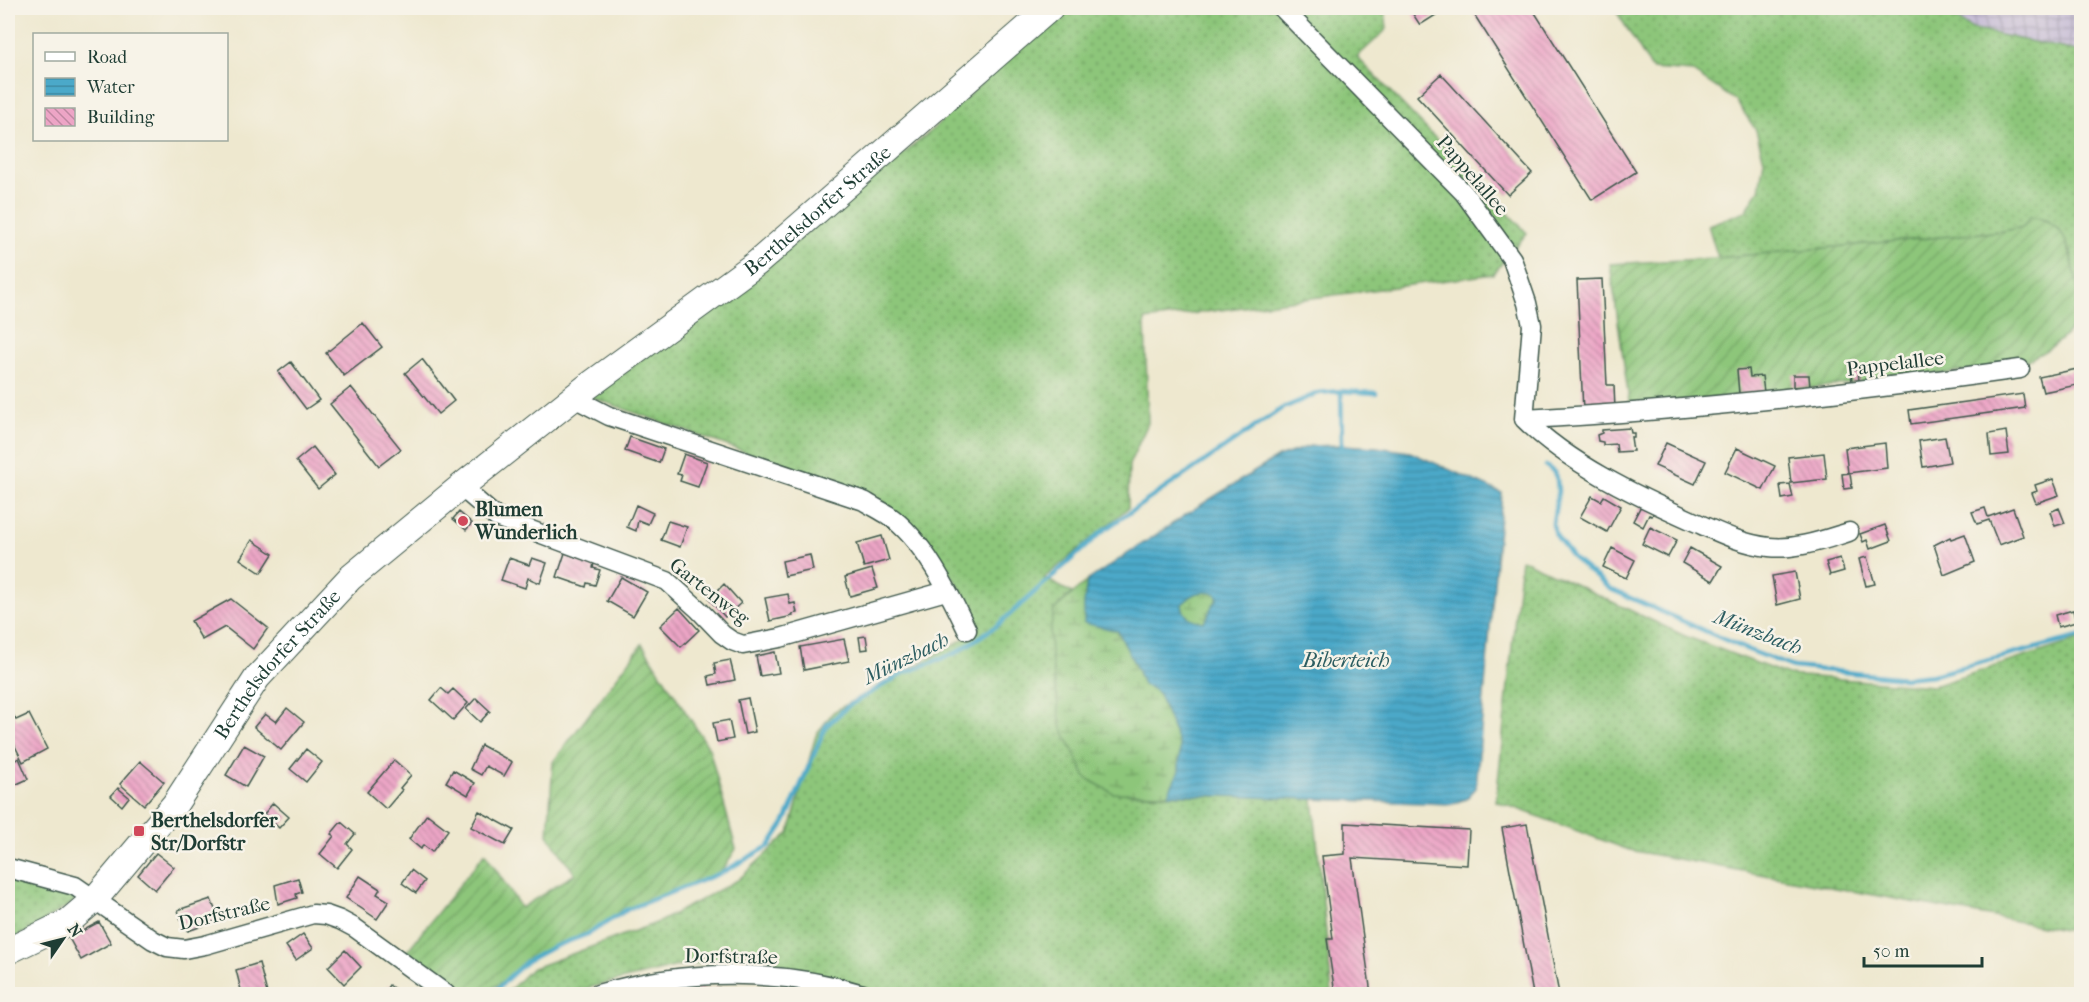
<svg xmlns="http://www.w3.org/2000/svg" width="2089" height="1002" font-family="'IM FELL French Canon',serif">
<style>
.industrial{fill:url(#industrial-grid)}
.grass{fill:url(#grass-dots);stroke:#568257;stroke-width:1.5}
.wetland{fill:url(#wetland-marsh);stroke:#568257;stroke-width:1.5}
.garden{fill:url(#garden-furrows);stroke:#568257;stroke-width:1.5}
.water{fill:url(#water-rules);stroke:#35737e;stroke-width:1.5;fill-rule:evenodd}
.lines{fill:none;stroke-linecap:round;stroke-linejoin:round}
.stream{stroke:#4ba9c9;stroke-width:4.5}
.building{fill:url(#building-back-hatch)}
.street-casing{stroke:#3e574b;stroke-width:21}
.secondary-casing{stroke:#3e574b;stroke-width:28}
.street{stroke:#fff;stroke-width:18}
.secondary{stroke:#fff;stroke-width:26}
.poi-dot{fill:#d1495b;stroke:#f7f3e8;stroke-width:2}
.labels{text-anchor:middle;stroke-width:5;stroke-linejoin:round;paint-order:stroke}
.street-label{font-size:20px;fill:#1f3d34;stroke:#f7f3e8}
.poi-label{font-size:20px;font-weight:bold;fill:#1f3d34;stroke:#f7f3e8;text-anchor:start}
.water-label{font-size:21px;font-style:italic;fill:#2c5d61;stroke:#f7f3e8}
</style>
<defs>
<pattern id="industrial-grid" width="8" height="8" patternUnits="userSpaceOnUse" patternTransform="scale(1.5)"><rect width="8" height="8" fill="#c9bfd7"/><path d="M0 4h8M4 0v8" fill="none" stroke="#a39caf"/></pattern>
<pattern id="grass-dots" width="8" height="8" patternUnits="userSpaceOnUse" patternTransform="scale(1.5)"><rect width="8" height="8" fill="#8dc67a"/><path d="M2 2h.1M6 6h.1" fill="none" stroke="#73a265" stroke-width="1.8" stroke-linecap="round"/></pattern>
<pattern id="wetland-marsh" width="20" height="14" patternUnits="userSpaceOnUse" patternTransform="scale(1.5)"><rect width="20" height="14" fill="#8dc67a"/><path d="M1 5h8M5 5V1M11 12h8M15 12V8" fill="none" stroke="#73a265"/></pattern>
<pattern id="garden-furrows" width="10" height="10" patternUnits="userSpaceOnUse" patternTransform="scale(1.5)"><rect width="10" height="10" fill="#8dc67a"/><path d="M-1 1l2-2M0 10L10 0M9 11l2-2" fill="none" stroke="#73a265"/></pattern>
<pattern id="water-rules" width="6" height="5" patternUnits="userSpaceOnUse" patternTransform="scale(1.5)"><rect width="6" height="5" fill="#4ba9c9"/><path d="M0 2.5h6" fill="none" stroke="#3e8ba4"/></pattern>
<pattern id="building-back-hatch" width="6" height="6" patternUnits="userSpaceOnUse" patternTransform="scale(1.5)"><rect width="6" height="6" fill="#eda5c6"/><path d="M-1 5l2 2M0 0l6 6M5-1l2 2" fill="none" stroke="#bf88a2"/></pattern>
</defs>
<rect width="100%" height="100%" fill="#f7f3e8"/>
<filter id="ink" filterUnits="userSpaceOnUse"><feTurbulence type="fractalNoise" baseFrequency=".0167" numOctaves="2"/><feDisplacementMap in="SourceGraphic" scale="12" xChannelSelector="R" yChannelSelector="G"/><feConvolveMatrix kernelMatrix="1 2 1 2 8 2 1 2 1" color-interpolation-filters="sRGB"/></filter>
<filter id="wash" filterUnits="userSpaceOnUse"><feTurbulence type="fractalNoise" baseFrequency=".008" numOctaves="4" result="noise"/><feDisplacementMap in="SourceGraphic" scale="24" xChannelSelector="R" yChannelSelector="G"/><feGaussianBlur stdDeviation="1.35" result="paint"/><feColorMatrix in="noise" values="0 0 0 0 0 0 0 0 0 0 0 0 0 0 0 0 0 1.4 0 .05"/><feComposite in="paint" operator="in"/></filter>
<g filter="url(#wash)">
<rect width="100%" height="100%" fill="#eee8cf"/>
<!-- industrial -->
<path class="industrial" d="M1939,8h142v44l-109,-23z"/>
<!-- grass -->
<path class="grass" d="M1061,8h324l2,21 -30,28 170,176 -34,41 -348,46 3,103 -19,42 -1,43 -84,70 28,15 -18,17 -4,22 1,24 10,70 52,67 200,6 19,195h-526v-4l-15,-20 -47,-12 -66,8 -115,28h-56v-1l24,-24 128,-47 79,-42 51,-47 27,-98 17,-23 127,-71 19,-13 -20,-42 -42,-56 -49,-34 -277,-99 189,-143 150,-122z
M1611,8h328l33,21 109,23v266l-7,6 5,-17 -8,-55 -12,-22 -14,-11 -14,-3 -8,11 -19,4 -286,27 -10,-33 38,-14 13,-21 5,-30 -8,-30 -20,-29 -43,-29 -41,-3 -37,-60z
M1521,559l164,77 103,39 145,11 148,-47v292l-17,-1 -435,-80 -133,-49z
M8,876l62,16 4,4v6l-49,31 -17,7z"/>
<!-- wetland -->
<path class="wetland" d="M1087,581l-3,23 34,27 20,40 5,14 11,4 5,5 21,53 -1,24 -11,23 -55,-1 -27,-15 -25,-52 -10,-70 -1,-24 4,-22z
M1203,592l12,1 3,5 -8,13v5l-7,6c-10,-1 -21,-6 -21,-18l12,-10z"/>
<!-- garden -->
<path class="garden" d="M2030,216c11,2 21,5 29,14 11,13 21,59 20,76 0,5 -3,13 -5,18 -12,20 -36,31 -56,41l-388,43 -20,-144 108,-6 286,-27 19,-4z
M642,644l67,104 27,101 -15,24 -95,37 -38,24 -35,13 -26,14 -20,18 -24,15h-17l-62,-39 81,-102 36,55 54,-34 -27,-39 5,-73z"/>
<!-- water -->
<path class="water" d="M1342,445l34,2 34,5 92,41 -26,295 -10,11 -15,5 -283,-10 11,-23 1,-24 -21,-53 -6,-5 -10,-4 -5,-14 -20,-40 -34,-8v-19l3,-23 112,-75 79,-49 32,-11zM1203,592l12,1 3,5c-2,5 -5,5 -7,10 -3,6 -1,9 -8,14 -10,-1 -21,-6 -21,-18l12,-10z"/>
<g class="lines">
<!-- stream -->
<path class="stream" d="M1341,391l1,54
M1546,466l8,6 3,7 1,12 -5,32 1,8 4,7 15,20 37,31 136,60 47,18 111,11 29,-3 149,-39
M493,994l14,-15 20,-18 26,-14 35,-13 38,-24 95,-37 48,-27 16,-24 41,-96 22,-20 54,-32 54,-21 43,-29 105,-94 177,-121 37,-16 23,-2 35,2"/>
</g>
<g id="blocks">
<!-- building -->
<path class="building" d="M1409,8h38l-27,17z
M1470,8h62l104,164 -44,28z
M1441,74l91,99 -24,22 -91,-99z
M1602,279l5,106h7l1,25 -32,1 -6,-131z
M363,323l19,24 -38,29 -18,-23z
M422,359l32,42 -16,13 -33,-41z
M291,362l28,38 -13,9 -28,-37z
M2082,368v16l-39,8 -4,-15z
M1749,369l1,8 12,-1 2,16 -25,2 -2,-24z
M1851,369h7l1,13 -7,1z
M1793,375h16l1,12h-17z
M351,387l50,62 -22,17 -49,-62z
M2023,394l2,14 -114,16 -2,-14z
M1630,428l1,5h3v4h-3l2,14 -16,1 -1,-8 -13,1v-3l-5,-1 -1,-6 5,-2v-3z
M2006,431l3,23 -18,2 -2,-22z
M630,437l34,12 -5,14 -34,-12z
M1945,437l5,25 -27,5 -4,-26z
M1666,443l40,18 -11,23 -40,-18z
M1885,443l2,25 -39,5 -3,-25z
M313,447l22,28 -17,14 -22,-28z
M1737,448l38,18 -12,24 -38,-18z
M1824,453l3,26 -36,4 -3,-26z
M684,454l23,8 -9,25 -18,-6 2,-6 -5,-1z
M1850,473l2,15 -8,1 -2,-15z
M2053,479l6,16 -23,8 -4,-10 5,-2 -2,-6z
M1790,484l3,13 -11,2 -2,-14z
M1592,496l9,5 3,-5 17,10 -14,26 -27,-15z
M1643,502l13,6 -4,8 -3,-1 -6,12 -10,-6z
M636,505l17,8 -5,11 -10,-4 -2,11 -9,-4z
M1985,508l3,9 25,-9 10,28 -24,9 -10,-25 -12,4 -5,-12z
M2059,508l6,15 -10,3 -5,-14z
M459,512l13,11 -6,7 -13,-11z
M668,521l19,6 -7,20 -19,-7z
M1885,525l6,16 -21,8 -3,-9 -4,2 -3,-8z
M1650,527l27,13 -9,17 -26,-13z
M1965,534l10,28 -31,13 -10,-30 16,-8 1,2z
M882,536l7,24 -25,7 -7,-24z
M252,540l21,14 -12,19 -21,-14z
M1612,548l23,12 -9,18 -23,-11z
M1690,548l32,18 -9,15 -31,-18z
M565,553l29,10 -1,5 7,2 -5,15 -8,-2 -1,4 -29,-10z
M810,555l3,15 -28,6 -3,-15z
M1867,557l8,27 -9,2 -7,-27z
M509,558l20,7 3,-7 15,5 -7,20 -12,-5 -3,10 -24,-8z
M1840,558l4,13 -14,4 -4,-13z
M872,569l6,19 -28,8 -5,-19z
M1795,572l5,27 -23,6 -5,-29z
M621,577l26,15 -14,24 -26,-15z
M724,584l17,19 -16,14 -16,-18z
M788,594l2,10 5,-1 2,10 -5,1 1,2 -23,5 -5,-23z
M231,599l37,29 -15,21 -28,-22 -23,13 -11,-19z
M679,608l20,22 -18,17 -21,-21z
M2073,610l3,12 -18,5 -3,-12z
M866,636l2,13 -7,1 -2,-13z
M844,639l5,22 -45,9 -4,-23z
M775,652l4,21 -19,3 -4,-20z
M730,660l5,20 -25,5 -2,-9 8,-2 -2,-11z
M441,688l7,6 5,-5 15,14 -15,17 -22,-20z
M476,698l14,13 -10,11 -14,-13z
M748,698l7,34 -10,2 -7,-34z
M9,708l7,12 13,-6 18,35 -24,13 -15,-30v-23z
M287,708l17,14 -23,28 -27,-23 11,-13 11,8z
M729,720l4,19 -16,3 -4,-19z
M244,745l20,11 -18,31 -20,-12z
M481,745l31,17 -8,14 -18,-10 -5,9 -11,-6z
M306,749l16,13 -16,20 -16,-13z
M19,758l9,21 -20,9v-24z
M394,760l17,15 -11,13 2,2 -16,19 -19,-17z
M140,761l24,21 -20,23 -24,-21z
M453,770l22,13 -7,12 -22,-13z
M118,788l11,9 -7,9 -11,-10z
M273,803l16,14 -10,11 -15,-14z
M479,811l35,19 -9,15 -34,-18z
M427,814l21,16 -16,22 -9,-7 -2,4 -12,-10z
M341,822l14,12 -8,10 5,5 -15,19 -17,-14 14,-18 -3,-2z
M1345,823l124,7 -2,35 -115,-7 19,136h-36l-8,-55h6l-11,-83 23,-2z
M1527,824l32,170h-26l-31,-166z
M156,853l18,14 -19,23 -17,-15z
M411,870l14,11 -9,12 -14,-10z
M360,876l20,13 -3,5 12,7 -12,18 -31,-21z
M298,878l4,14 -6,2 1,4 -19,6 -3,-19z
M211,899l8,21 -31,11 -4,-9 -2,1 -4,-13z
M99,922l12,21 -30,17 -12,-22z
M303,934l10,14 -17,12 -10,-14z
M345,950l16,17 -17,17 -16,-17z
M259,963l8,30 -25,1 -6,-24z
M389,985l13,9h-19z
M702,988l2,4 15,-4 2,6h-24l-1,-4z"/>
</g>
</g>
<g filter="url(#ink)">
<use href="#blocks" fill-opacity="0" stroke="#3e574b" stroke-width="1.5"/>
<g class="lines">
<defs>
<path id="street" d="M1282,8l182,185 48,66 15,44 5,22 -8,94c45,45 113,77 171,103 25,11 47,22 74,25 27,3 54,-7 80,-15
M574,398l35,18 255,85c8,5 16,9 24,14 35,24 61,77 79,115
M1524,419c166,-8 331,-27 496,-50
M461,487l35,30 171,64 31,28 24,25 10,7 11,4 37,-7 166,-47
M8,868l67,18 78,54 14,7 17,2 21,-4 108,-31 13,1 14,5 15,8 91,66
M598,994c85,-25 180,-26 265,0"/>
<g id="secondary">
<path id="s1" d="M8,951l60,-29 27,-23 80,-95 82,-126 93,-100 113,-93 124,-98 170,-124 293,-255"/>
</g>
</defs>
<!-- street casing -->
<use href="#street" class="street-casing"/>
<!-- secondary casing -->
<use href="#secondary" class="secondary-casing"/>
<!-- street -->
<use href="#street" class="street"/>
<!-- secondary -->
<use href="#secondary" class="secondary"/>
</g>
</g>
<!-- markers -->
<g class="poi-dot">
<circle cx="463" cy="521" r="6"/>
<rect x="133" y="825" width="12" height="12" rx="3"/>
</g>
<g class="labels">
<!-- street labels -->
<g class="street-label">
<text transform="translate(1473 175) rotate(49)" y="7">Pappelallee</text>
<text dy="7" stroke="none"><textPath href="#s1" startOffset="1108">Berthelsdorfer Straße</textPath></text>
<text transform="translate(1895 363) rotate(-7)" y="7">Pappelallee</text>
<text transform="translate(710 591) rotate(38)" y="7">Gartenweg</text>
<text dy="7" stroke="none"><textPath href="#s1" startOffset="400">Berthelsdorfer Straße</textPath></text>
<text transform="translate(224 913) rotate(-13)" y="7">Dorfstraße</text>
<text transform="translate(731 956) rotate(1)" y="7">Dorfstraße</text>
</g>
<!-- poi labels -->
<g class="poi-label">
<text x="475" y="516">Blumen<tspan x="475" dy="23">Wunderlich</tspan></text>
<text x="151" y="827">Berthelsdorfer<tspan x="151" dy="23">Str/Dorfstr</tspan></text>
</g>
<!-- water labels -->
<g class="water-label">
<text transform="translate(1758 632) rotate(21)" y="7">Münzbach</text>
<text transform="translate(906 658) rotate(-26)" y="7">Münzbach</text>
<text x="1346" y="667">Biberteich</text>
</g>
</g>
<!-- margin -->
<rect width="2089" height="1002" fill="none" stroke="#f7f3e8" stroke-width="30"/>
<!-- legend -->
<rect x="33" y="33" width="195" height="108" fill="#f7f3e8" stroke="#a1aaa0" stroke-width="1.5"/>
<rect x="45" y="52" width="30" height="9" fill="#ffffff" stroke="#a1aaa0" stroke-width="1.5"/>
<text x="87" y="63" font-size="18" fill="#1f3d34">Road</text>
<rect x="45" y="78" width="30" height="18" fill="url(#water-rules)" stroke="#a1aaa0" stroke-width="1.5"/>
<text x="87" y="93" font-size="18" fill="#1f3d34">Water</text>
<rect x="45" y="108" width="30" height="18" fill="url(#building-back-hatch)" stroke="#a1aaa0" stroke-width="1.5"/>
<text x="87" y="123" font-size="18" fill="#1f3d34">Building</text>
<!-- north arrow -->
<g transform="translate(63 939) rotate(55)" stroke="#f7f3e8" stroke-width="4.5" paint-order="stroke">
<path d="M0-4.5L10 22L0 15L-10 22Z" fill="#1f3d34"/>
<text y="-9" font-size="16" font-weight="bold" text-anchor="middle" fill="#1f3d34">N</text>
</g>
<!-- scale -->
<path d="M1864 957v9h118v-9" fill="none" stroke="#1f3d34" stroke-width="3"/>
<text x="1873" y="957" font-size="18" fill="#1f3d34" stroke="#f7f3e8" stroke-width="4.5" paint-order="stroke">50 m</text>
</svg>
